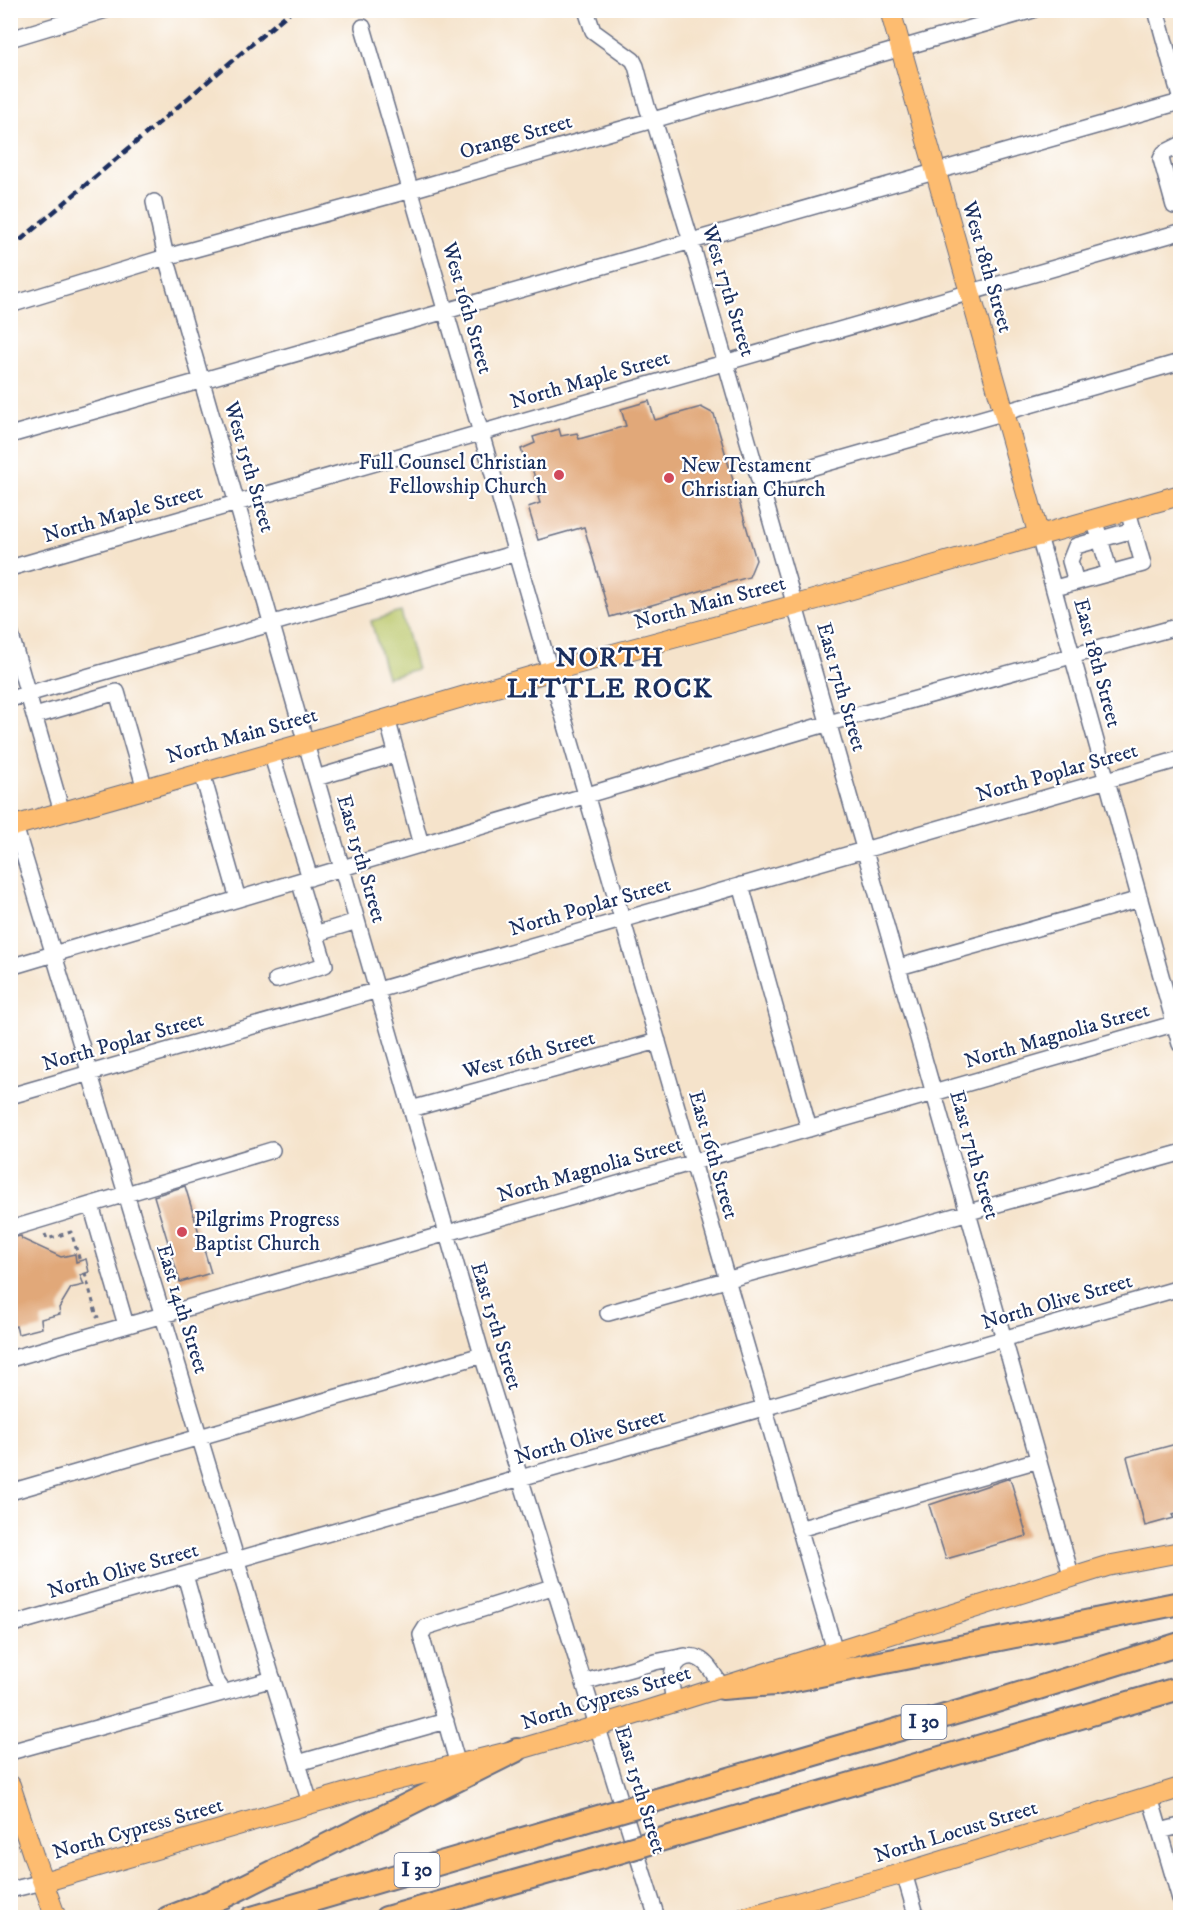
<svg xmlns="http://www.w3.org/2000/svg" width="1191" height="1928" font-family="'IM FELL DW Pica',serif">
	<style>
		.green { fill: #b9c668; stroke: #6a7a63; stroke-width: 1.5 }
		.building { fill: #e1a879 }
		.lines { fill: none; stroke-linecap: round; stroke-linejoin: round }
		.minor-casing { stroke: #676e84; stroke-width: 18 }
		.major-casing { stroke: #676e84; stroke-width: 22 }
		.highway-casing { stroke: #676e84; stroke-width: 26 }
		.path { stroke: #676e84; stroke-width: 3; stroke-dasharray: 4.5 4.5; stroke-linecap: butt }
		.minor { stroke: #fff; stroke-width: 15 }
		.major { stroke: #fdbc70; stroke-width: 20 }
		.highway { stroke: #fdbc70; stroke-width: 22 }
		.rail { stroke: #1b2f5e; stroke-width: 4.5; stroke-dasharray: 9 4.5; stroke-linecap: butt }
		.highway-bridge-casing { stroke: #676e84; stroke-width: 26; stroke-linecap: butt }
		.highway-bridge { stroke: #fdbc70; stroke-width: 22 }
		.poi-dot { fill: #d1495b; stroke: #fff; stroke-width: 2 }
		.labels { text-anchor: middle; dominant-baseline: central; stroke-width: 4.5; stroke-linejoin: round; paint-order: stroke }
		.shield { fill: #fff; stroke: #5f6d8e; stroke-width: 1.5 }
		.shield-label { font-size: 20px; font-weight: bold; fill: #1b2f5e }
		.street-label { font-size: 21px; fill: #1b2f5e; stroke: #fff }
		.poi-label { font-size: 21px; fill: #1b2f5e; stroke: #fff; text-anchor: start }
		.district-label { font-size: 27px; font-weight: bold; letter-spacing: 1.5px; fill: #1b2f5e; stroke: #fff }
	</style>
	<rect width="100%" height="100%" fill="#fff"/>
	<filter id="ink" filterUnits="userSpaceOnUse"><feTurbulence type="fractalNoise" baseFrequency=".0167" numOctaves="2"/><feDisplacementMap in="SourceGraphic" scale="12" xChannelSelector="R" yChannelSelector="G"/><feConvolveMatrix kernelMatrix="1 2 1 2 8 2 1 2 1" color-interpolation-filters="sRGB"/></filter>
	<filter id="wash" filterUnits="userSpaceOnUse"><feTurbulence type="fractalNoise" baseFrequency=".008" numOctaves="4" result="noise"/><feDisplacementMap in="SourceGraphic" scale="24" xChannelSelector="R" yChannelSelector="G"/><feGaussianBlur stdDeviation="1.35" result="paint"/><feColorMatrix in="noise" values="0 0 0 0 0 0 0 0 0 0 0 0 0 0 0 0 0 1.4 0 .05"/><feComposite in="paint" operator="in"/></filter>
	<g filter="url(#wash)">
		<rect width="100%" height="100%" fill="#f5e3cb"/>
		<path class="green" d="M 401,612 L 417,669 L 387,677 L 371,621 Z"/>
		<g id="blocks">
			<path class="building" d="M 649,401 L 655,420 L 701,407 L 714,414 L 756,560 L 749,577 L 610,617 L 584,527 L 538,540 L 528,507 L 540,503 L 538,497 L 540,496 L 531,464 L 526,465 L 521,449 L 535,443 L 533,437 L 559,429 L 561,436 L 577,433 L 579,439 L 626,426 L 621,409 Z
				M 185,1186 L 211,1273 L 180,1282 L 154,1196 Z
				M 21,1236 L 22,1239 L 61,1257 L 75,1254 L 76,1262 L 86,1259 L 89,1272 L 80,1275 L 84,1285 L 71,1288 L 59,1308 L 60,1314 L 41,1319 L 42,1328 L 18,1334 L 16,1326 L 10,1328 L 10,1238 Z
				M 1180,1443 L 1180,1513 L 1172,1515 L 1174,1518 L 1145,1526 L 1127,1457 Z
				M 1010,1478 L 1027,1536 L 946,1559 L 929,1505 Z"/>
		</g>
	</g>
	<g filter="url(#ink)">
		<use href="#blocks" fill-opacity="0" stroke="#676e84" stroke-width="1.5"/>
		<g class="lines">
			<g class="minor-casing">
				<path id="minor" d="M 586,10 L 593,31 L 633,60 L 636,66 L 648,110 L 656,127 L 691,241 L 1072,1578
					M 1156,10 L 1180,97
					M 363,27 L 835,1651
					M 10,39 L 106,10
					M 154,202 L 166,257 L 482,1355 L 657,1918
					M 1174,206 L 1161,159 L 1164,153 L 1180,145
					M 10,305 L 166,257 L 411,190 L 1033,10
					M 10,435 L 1180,102
					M 761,482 L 1180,362
					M 1097,529 L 1110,573
					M 1039,536 L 1180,1044
					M 10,568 L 1180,232
					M 1076,582 L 1070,561 L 1076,546 L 1133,530
					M 1055,588 L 1143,564 L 1128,511
					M 10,632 L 62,812
					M 10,699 L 516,553
					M 35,716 L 117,692 L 145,789
					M 387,718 L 421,845
					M 271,753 L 310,878
					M 202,773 L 238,899
					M 316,778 L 397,754
					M 15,826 L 310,1803
					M 741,885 L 809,1129
					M 315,934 L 357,921
					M 10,967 L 829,723 L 1180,626
					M 899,967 L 1140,899
					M 276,980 L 325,965 L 302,890
					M 10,1096 L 1180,759
					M 411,1109 L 658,1041
					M 91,1205 L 126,1325
					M 10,1229 L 272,1150
					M 608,1313 L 1180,1153
					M 10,1359 L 1180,1022
					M 10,1492 L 482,1355
					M 799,1529 L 1038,1460
					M 185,1575 L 214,1678 L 224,1692
					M 10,1625 L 1180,1288
					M 584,1682 L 655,1662 L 685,1656
					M 674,1703 C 673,1694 670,1685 672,1675 C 676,1656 693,1651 706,1664 C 713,1671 717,1680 722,1688
					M 10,1752 L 273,1679
					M 298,1763 L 446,1721
					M 458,1765 L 421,1635 L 426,1627 L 555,1586
					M 1150,1797 L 1180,1899
					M 1160,1831 L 1180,1826
					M 904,1873 L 917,1918
					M 10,1890 L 43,1882"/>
			</g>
			<g class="major-casing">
				<path id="major" d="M 890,10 L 1039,536
					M 10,827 L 306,743 L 550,671 L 796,605 L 1180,495
					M 10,1785 L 34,1858 L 56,1918
					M 43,1882 L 360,1789 L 517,1750 L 598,1726 L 1107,1566 L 1180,1552
					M 744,1918 L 904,1873 L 1180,1788"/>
			</g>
			<g class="highway-casing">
				<path id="highway" d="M 722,1688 L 775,1684 L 1180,1603
					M 667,1797 L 993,1702 L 1180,1644
					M 680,1834 L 1180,1688
					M 168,1918 L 225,1896 L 517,1750
					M 252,1918 L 581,1822
					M 386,1918 L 592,1860"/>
			</g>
			<path class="path" d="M 45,1234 L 47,1239 L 71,1232 L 80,1261
				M 85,1273 L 97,1317 L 99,1316"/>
			<use href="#minor" class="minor"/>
			<use href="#major" class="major"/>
			<use href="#highway" class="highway"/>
			<path class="rail" d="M 10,249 L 292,10"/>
			<g class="highway-bridge-casing">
				<path id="highway-bridge" d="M 581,1822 L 667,1797
					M 592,1860 L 680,1834"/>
			</g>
			<use href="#highway-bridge" class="highway-bridge"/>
		</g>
	</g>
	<g class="poi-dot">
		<circle cx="559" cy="475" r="6"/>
		<circle cx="669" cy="478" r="6"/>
		<circle cx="182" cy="1232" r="6"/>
	</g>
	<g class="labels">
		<g class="shield">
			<rect x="901.5" y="1705" width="45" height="34" rx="4.5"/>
			<rect x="394.5" y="1853" width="45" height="34" rx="4.5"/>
		</g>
		<g class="shield-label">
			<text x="924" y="1722">I 30</text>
			<text x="417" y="1870">I 30</text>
		</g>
		<g class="street-label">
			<text transform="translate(516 137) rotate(-16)">Orange Street</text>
			<text transform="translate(987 267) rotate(74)">West 18th Street</text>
			<text transform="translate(728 291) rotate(73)">West 17th Street</text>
			<text transform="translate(467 308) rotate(74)">West 16th Street</text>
			<text transform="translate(590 380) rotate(-16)">North Maple Street</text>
			<text transform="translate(249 467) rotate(74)">West 15th Street</text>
			<text transform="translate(123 514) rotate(-16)">North Maple Street</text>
			<text transform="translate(710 603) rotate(-15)">North Main Street</text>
			<text transform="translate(1097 663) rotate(75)">East 18th Street</text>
			<text transform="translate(841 687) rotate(74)">East 17th Street</text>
			<text transform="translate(242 736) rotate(-16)">North Main Street</text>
			<text transform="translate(1057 773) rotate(-16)">North Poplar Street</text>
			<text transform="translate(361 859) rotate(74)">East 15th Street</text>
			<text transform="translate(590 907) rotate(-16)">North Poplar Street</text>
			<text transform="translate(1057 1036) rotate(-16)">North Magnolia Street</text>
			<text transform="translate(123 1042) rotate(-16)">North Poplar Street</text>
			<text transform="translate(529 1055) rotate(-15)">West 16th Street</text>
			<text transform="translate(713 1155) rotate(74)">East 16th Street</text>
			<text transform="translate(974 1155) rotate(74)">East 17th Street</text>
			<text transform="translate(590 1170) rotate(-16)">North Magnolia Street</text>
			<text transform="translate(1057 1302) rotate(-16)">North Olive Street</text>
			<text transform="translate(182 1309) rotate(73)">East 14th Street</text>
			<text transform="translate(496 1326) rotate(73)">East 15th Street</text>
			<text transform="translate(590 1437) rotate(-16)">North Olive Street</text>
			<text transform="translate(123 1571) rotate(-16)">North Olive Street</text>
			<text transform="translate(606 1698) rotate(-17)">North Cypress Street</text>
			<text transform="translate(640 1790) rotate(73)">East 15th Street</text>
			<text transform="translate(138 1829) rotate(-16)">North Cypress Street</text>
			<text transform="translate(956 1832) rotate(-17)">North Locust Street</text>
		</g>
		<g class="poi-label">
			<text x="547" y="463" text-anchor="end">Full Counsel Christian<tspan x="547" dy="24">Fellowship Church</tspan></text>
			<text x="681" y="466">New Testament<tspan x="681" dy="24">Christian Church</tspan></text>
			<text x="194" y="1220">Pilgrims Progress<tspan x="194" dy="24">Baptist Church</tspan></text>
		</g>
		<g class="district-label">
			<text x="610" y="658">NORTH<tspan x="610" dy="31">LITTLE ROCK</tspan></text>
		</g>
	</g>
	<rect width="1191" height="1928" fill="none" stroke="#fff" stroke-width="36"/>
</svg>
